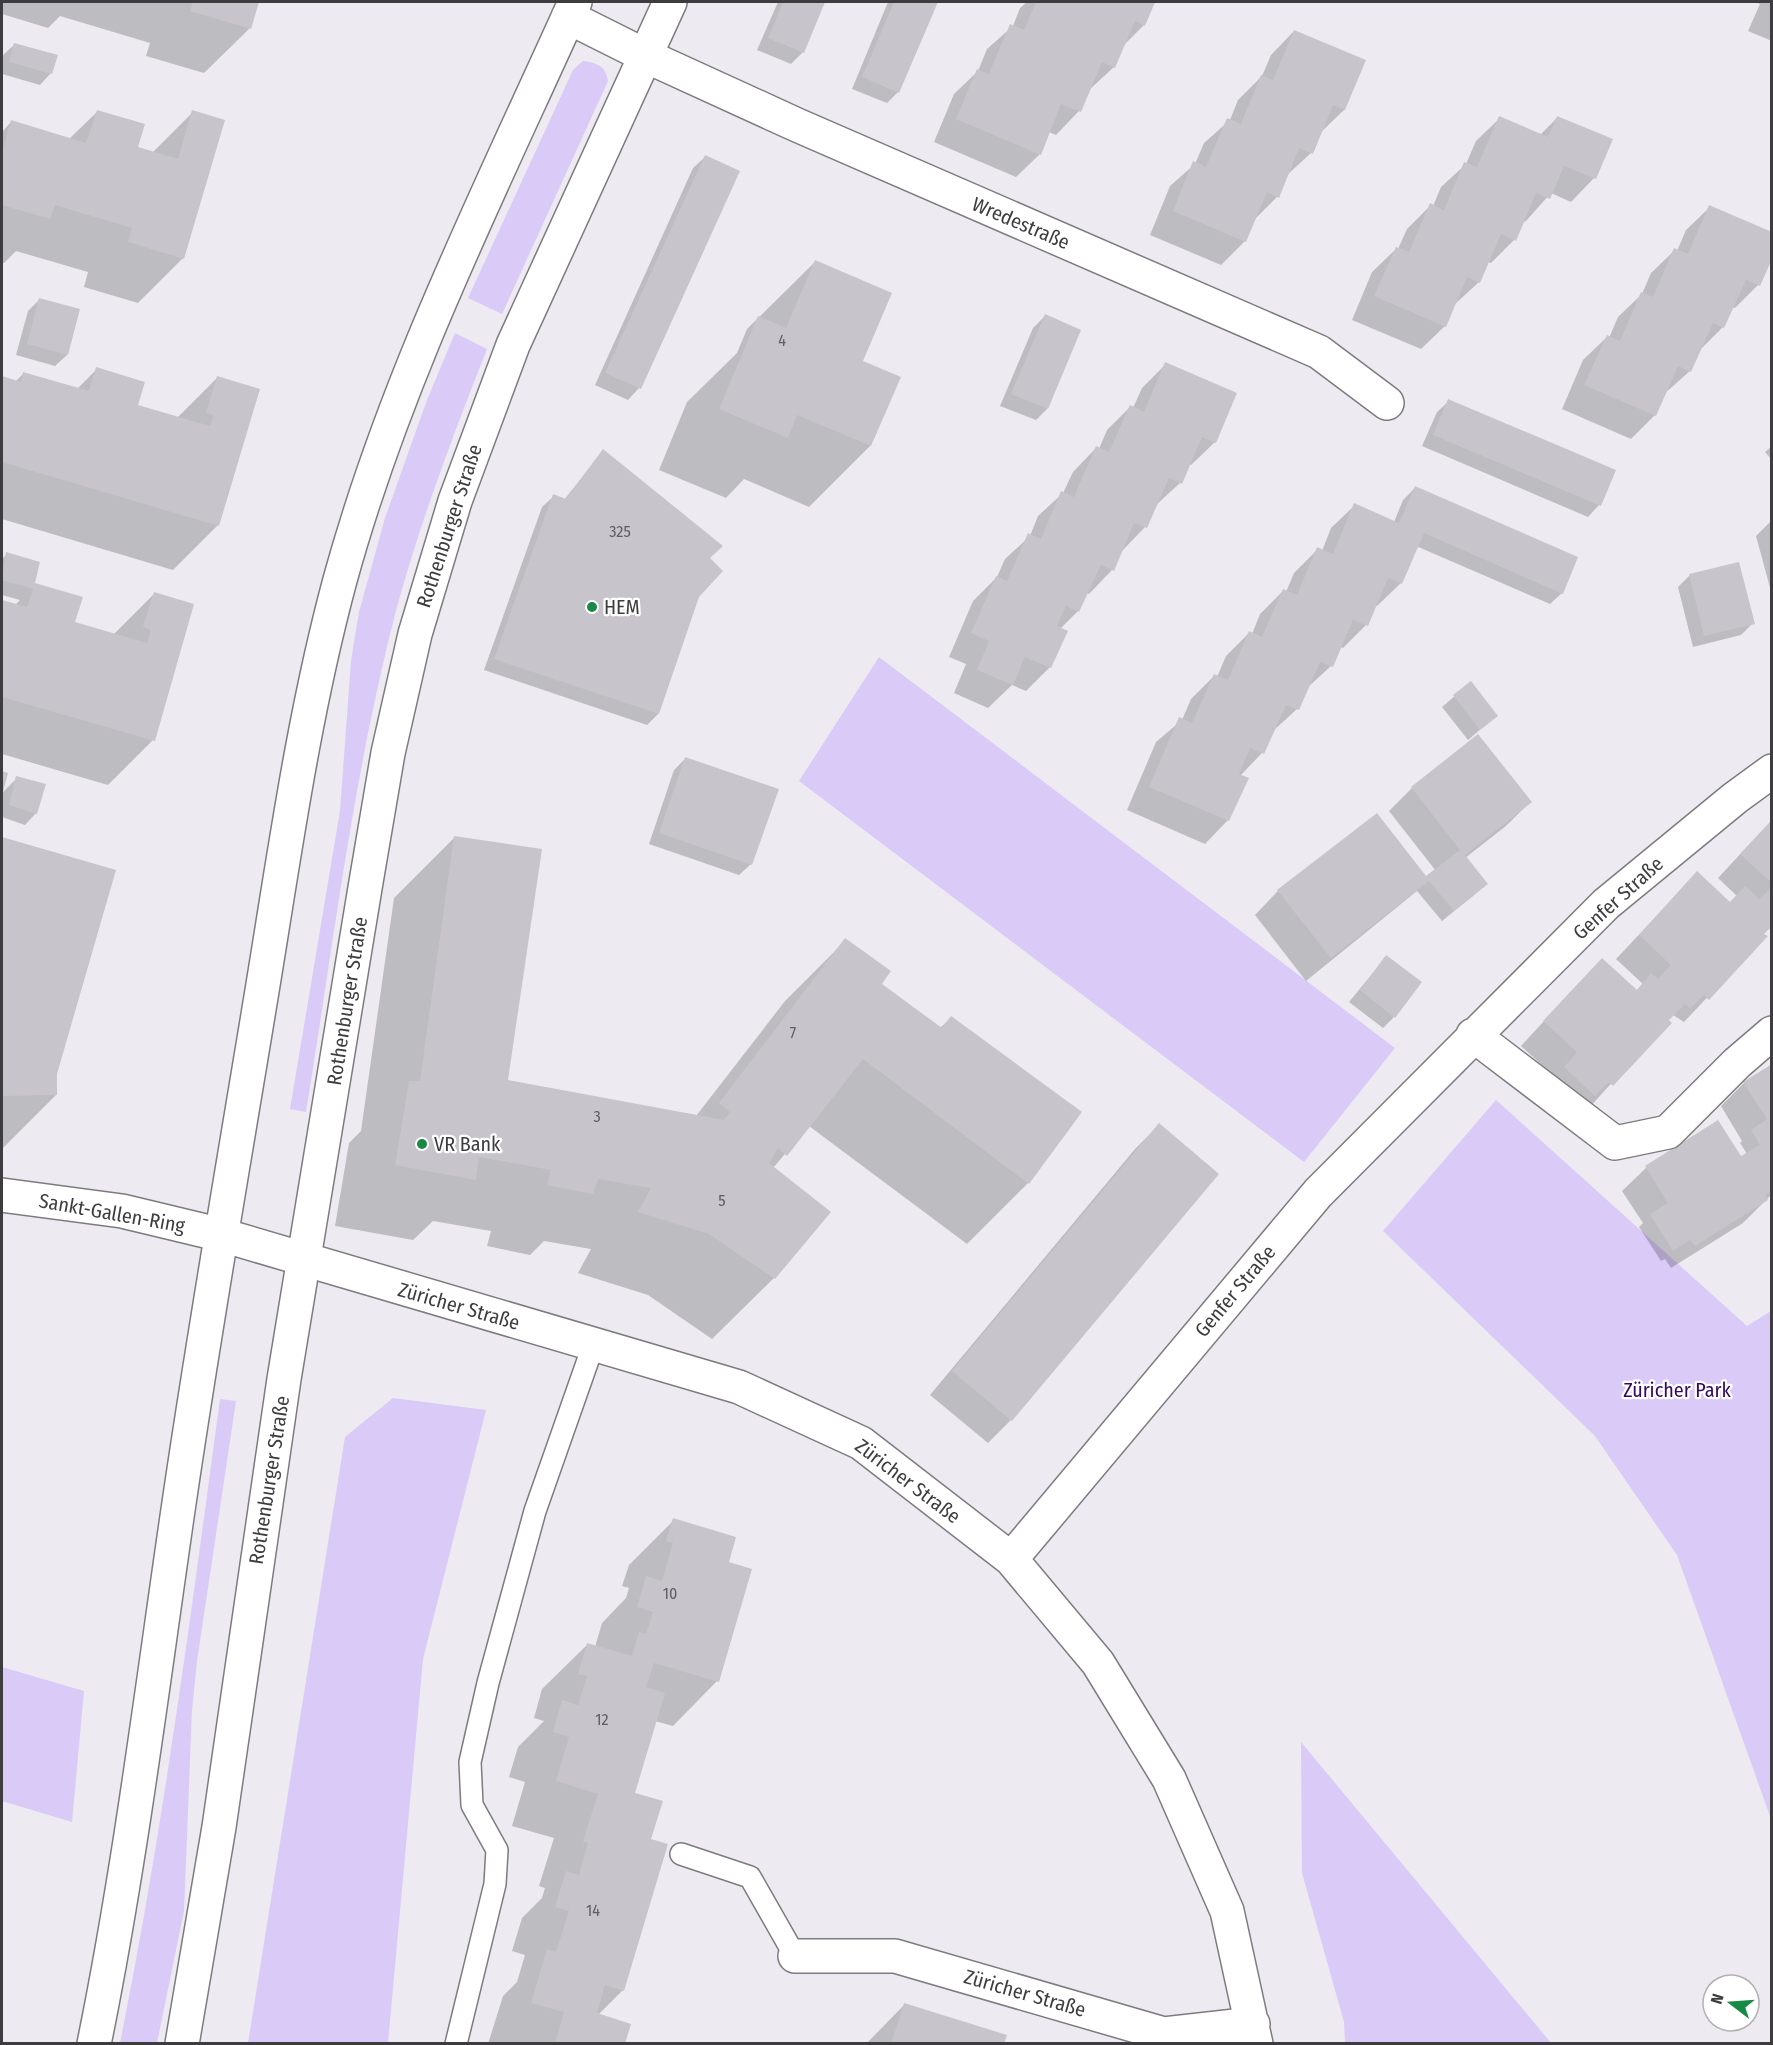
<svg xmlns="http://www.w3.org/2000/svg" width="1773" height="2045" font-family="'Fira Sans Condensed',sans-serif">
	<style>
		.green { fill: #d9caf7 }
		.shadow { fill: #0003 }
		.building { fill: #c7c5cb }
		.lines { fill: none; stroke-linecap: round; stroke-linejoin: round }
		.service-casing { stroke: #7d7b80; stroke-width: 24 }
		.minor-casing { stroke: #7d7b80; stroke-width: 36 }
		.secondary-casing { stroke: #7d7b80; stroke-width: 36 }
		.service { stroke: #fff; stroke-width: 21 }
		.minor { stroke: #fff; stroke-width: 33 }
		.secondary { stroke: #fff; stroke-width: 33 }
		.poi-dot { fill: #188a43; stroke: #fff; stroke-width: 2 }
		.labels { text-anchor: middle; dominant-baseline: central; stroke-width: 4.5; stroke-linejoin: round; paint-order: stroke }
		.number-label { font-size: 16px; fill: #605e61 }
		.street-label { font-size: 20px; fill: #3d3c3e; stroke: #fff }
		.poi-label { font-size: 20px; fill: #3d3c3e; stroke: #fff; text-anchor: start }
		.park-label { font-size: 20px; fill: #360762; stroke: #fff }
	</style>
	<rect width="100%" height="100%" fill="#edebf1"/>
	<path class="green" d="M 583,61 C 597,63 606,66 608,81 L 502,314 L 468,298 L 573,70 Z
		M 455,333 L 487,349 C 448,448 410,548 386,651 C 350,802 331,959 306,1112 L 290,1109 L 340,811 L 351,661 L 359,612 L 385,518 L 427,400 Z
		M 879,657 L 1395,1048 L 1304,1162 L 799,781 Z
		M 1496,1100 L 1747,1326 L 1771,1311 L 1771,1819 L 1677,1555 L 1595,1436 L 1383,1231 Z
		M 393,1398 L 486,1410 L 423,1659 L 388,2043 L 248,2043 L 345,1437 Z
		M 220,1399 L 236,1401 L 197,1661 L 192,1710 L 184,1911 L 157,2043 L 120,2043 C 163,1830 191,1614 220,1399 Z
		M 2,1667 L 84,1691 L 72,1822 L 2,1801 Z
		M 1301,1742 L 1551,2043 L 1345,2043 L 1344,2022 L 1302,1873 Z"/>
	<path class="shadow" d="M 2,2 L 257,2 L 249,29 L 204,73 L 146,56 L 150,43 L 60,16 L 48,28 L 2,14 Z
		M 778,2 L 824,2 L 802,53 L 791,64 L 757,50 Z
		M 888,2 L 936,2 L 898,92 L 887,103 L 852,89 Z
		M 1027,2 L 1154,2 L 1144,25 L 1123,46 L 1114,67 L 1089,90 L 1079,111 L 1056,135 L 1049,132 L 1040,154 L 1016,177 L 934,142 L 954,94 L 978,71 L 987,49 L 1013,26 L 1020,8 Z
		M 1754,2 L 1772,2 L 1772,41 L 1748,31 L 1760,4 Z
		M 1294,31 L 1364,61 L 1344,110 L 1320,133 L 1311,153 L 1286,176 L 1277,197 L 1253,221 L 1245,241 L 1221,265 L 1150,235 L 1170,186 L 1195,164 L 1204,143 L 1230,120 L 1238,100 L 1262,76 L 1271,55 Z
		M 14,45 L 51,73 L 40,85 L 2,74 L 2,56 Z
		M 97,112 L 136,148 L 152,153 L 193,112 L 183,258 L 138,303 L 84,287 L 88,272 L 16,251 L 4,263 L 2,263 L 2,132 L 11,122 L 69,139 Z
		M 1558,117 L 1594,178 L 1571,202 L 1551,193 L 1525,222 L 1523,220 L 1514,240 L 1491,263 L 1488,262 L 1479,282 L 1454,305 L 1445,326 L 1421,349 L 1352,320 L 1372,272 L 1396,249 L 1398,249 L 1407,229 L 1431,205 L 1433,206 L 1441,187 L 1466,164 L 1476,141 L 1500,118 L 1540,135 Z
		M 705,157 L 738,172 L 639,388 L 628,400 L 595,385 L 693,168 Z
		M 1710,207 L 1758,285 L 1735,308 L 1732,307 L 1723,327 L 1699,351 L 1690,371 L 1664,394 L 1655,415 L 1631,439 L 1562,409 L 1583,360 L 1607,337 L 1609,338 L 1618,317 L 1642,294 L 1651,273 L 1675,250 L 1677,251 L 1686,230 Z
		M 815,262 L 861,361 L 870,446 L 809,507 L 744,479 L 726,498 L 659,470 L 687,402 L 737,353 L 747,329 Z
		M 40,299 L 67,355 L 55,366 L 16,355 L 28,311 Z
		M 1045,316 L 1047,409 L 1036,420 L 1000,406 L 1033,328 Z
		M 1166,364 L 1215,442 L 1191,465 L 1189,464 L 1180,483 L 1155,506 L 1145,527 L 1122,551 L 1112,570 L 1089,594 L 1087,593 L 1078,611 L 1060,629 L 1050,667 L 1026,691 L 1012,685 L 988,708 L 954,693 L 966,664 L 949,657 L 973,601 L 997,577 L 1005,559 L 1030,536 L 1038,516 L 1063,493 L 1073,472 L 1096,448 L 1099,449 L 1107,430 L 1130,407 L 1133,408 L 1142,388 Z
		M 97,369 L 136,406 L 177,418 L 217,378 L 218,525 L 173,570 L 2,519 L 2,378 L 15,382 L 24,373 L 77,389 Z
		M 1449,401 L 1614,471 L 1599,505 L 1588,517 L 1422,446 L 1437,412 Z
		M 1772,446 L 1772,460 L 1765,452 Z
		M 603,451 L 708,559 L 698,597 L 658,714 L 647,725 L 484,670 L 542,507 L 554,496 L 564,500 Z
		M 1415,488 L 1562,593 L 1550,604 L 1416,546 L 1401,583 L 1377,606 L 1375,605 L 1366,625 L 1343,648 L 1340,647 L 1331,666 L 1306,689 L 1297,709 L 1272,732 L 1262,753 L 1240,776 L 1228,820 L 1205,844 L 1127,810 L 1156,742 L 1182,720 L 1191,699 L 1214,676 L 1217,677 L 1226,656 L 1249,633 L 1252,634 L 1260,614 L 1283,591 L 1286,592 L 1294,573 L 1318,549 L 1322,551 L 1331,528 L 1355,505 L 1394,522 L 1403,500 Z
		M 1772,520 L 1772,595 L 1756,536 Z
		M 7,554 L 31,588 L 35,585 L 73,623 L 113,635 L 154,594 L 153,740 L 108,785 L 2,754 L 2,601 L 15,605 L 20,600 L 2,595 L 2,559 Z
		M 1738,563 L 1753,623 L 1741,635 L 1693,647 L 1678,587 L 1689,576 Z
		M 1470,683 L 1496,716 L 1468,740 L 1442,707 Z
		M 685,759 L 751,864 L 739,875 L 649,844 L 674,770 Z
		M 17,778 L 36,813 L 25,825 L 2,817 L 2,793 Z
		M 1412,788 L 1530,802 L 1506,826 L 1465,858 L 1486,884 L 1474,895 L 1442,921 L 1417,891 L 1306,981 L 1255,915 L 1278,891 L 1426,879 L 1436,871 L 1389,811 Z
		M 1772,820 L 1772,931 L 1768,928 L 1762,933 L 1765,936 L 1684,1022 L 1673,1015 L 1589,1108 L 1521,1046 L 1579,983 L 1636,991 L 1643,984 L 1616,959 L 1697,873 L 1730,903 L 1737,896 L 1718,878 Z
		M 455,837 L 506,1081 L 696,1116 L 785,1001 L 846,940 L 880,985 L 940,1028 L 951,1018 L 1028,1183 L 967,1244 L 809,1126 L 773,1168 L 829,1212 L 774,1278 L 712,1339 L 648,1295 L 578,1273 L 591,1249 L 544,1241 L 530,1255 L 487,1246 L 491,1231 L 433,1221 L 413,1240 L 335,1226 L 349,1143 L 361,1131 L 394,898 Z
		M 2,838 L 114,871 L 56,1074 L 56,1095 L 2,1149 Z
		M 1386,957 L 1394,1017 L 1383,1028 L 1349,1002 Z
		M 1772,1066 L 1772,1194 L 1743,1223 L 1671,1268 L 1665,1259 L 1661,1261 L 1639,1227 L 1643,1223 L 1622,1191 L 1646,1168 L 1718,1122 L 1740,1158 L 1747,1154 L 1740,1143 L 1742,1141 L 1721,1106 L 1744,1083 Z
		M 1159,1125 L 1011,1420 L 988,1443 L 930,1395 L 1135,1149 Z
		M 674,1520 L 727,1563 L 717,1681 L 673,1726 L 655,1721 L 633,1794 L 649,1840 L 623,1990 L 598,2015 L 623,2044 L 488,2044 L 503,1996 L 517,1982 L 525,1955 L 512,1951 L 522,1918 L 542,1898 L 545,1888 L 539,1886 L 554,1838 L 512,1826 L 525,1782 L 509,1777 L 518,1747 L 544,1721 L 534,1718 L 542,1689 L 587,1645 L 595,1647 L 602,1623 L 626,1598 L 629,1588 L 622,1586 L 629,1565 Z
		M 905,2004 L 1002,2044 L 866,2044 Z"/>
	<path class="building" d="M 193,2 L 259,2 L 251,29 L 190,11 Z
		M 783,2 L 825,2 L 804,53 L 768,38 Z
		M 894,2 L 938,2 L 899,93 L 862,77 Z
		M 1036,2 L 1155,2 L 1145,26 L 1135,21 L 1115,68 L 1102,62 L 1081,112 L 1061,104 L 1041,155 L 956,119 L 977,69 L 989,74 L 1010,24 L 1024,30 Z
		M 1294,30 L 1366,60 L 1345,110 L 1333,105 L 1313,154 L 1299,148 L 1279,198 L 1267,192 L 1246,242 L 1173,211 L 1193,161 L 1206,167 L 1227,118 L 1241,124 L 1261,75 L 1273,80 Z
		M 14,43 L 58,55 L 52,74 L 9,62 Z
		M 97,110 L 145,124 L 138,147 L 178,159 L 192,110 L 225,120 L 184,259 L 128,242 L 132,228 L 55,205 L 50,219 L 2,205 L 2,151 L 11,120 L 86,143 Z
		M 1499,116 L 1548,137 L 1557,116 L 1613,139 L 1596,179 L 1564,166 L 1550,199 L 1536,193 L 1516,241 L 1501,234 L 1480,283 L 1467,277 L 1446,327 L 1374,296 L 1396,247 L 1409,252 L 1430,203 L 1444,210 L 1464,162 L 1477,167 Z
		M 705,155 L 740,171 L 641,389 L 605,373 Z
		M 1709,205 L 1772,232 L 1772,259 L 1760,286 L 1746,280 L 1724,328 L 1713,323 L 1691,372 L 1678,366 L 1656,416 L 1584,385 L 1607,335 L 1620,341 L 1641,292 L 1653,297 L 1674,248 L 1688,254 Z
		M 815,260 L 892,293 L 863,361 L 901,377 L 871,446 L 797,415 L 788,438 L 719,409 L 758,316 L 786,328 Z
		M 39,298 L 80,309 L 68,355 L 27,344 Z
		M 1045,314 L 1081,330 L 1048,409 L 1011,394 Z
		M 1165,362 L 1237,393 L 1216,443 L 1202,437 L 1182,484 L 1169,478 L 1147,528 L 1134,523 L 1114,571 L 1101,565 L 1079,612 L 1066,606 L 1057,626 L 1068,631 L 1051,668 L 1025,657 L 1013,685 L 977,670 L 989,641 L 971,633 L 996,576 L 1007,581 L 1028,533 L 1041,539 L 1061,491 L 1074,497 L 1096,446 L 1109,452 L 1130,405 L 1144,412 Z
		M 96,367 L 145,382 L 138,405 L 210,426 L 214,415 L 206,413 L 217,376 L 260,389 L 219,526 L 2,462 L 2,376 L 21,382 L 23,372 L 89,391 Z
		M 1448,399 L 1616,470 L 1601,506 L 1433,435 Z
		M 603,449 L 723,546 L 710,558 L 723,571 L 699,597 L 659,714 L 494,659 L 553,494 L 566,499 Z
		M 1415,486 L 1578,557 L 1563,594 L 1424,533 L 1402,584 L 1388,578 L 1368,626 L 1353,620 L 1333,667 L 1320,662 L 1299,710 L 1286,705 L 1264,754 L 1250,748 L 1239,774 L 1249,778 L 1229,821 L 1149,787 L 1179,717 L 1192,723 L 1214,674 L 1228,680 L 1249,631 L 1262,637 L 1283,589 L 1297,595 L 1317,547 L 1333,554 L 1354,503 L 1399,523 Z
		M 6,552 L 40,562 L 35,583 L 83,597 L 75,622 L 147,643 L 151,630 L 143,627 L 154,592 L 194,604 L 155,741 L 2,697 L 2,600 L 27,607 L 33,589 L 2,580 Z
		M 1739,562 L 1755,624 L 1704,636 L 1689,574 Z
		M 1471,681 L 1498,716 L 1480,730 L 1453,695 Z
		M 1478,734 L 1532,802 L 1465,855 L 1488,884 L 1454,911 L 1429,881 L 1331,958 L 1277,890 L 1377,813 L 1426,876 L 1460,850 L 1411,787 Z
		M 685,757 L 779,789 L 752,865 L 659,833 Z
		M 2,771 L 8,773 L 2,796 Z
		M 16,776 L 46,784 L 37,814 L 9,805 Z
		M 1772,820 L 1772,883 L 1740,854 Z
		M 454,836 L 542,849 L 508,1080 L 724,1120 L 730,1112 L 719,1103 L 845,938 L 891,971 L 882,984 L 942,1028 L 951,1016 L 1082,1112 L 1029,1184 L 863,1059 L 787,1156 L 778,1148 L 769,1163 L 831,1212 L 775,1279 L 709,1234 L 638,1212 L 651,1188 L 598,1179 L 593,1194 L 547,1185 L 551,1170 L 479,1157 L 476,1180 L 395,1165 L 409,1081 L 420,1081 Z
		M 2,837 L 116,870 L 57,1074 L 57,1095 L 2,1096 Z
		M 1697,871 L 1730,902 L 1745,886 L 1760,899 L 1772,886 L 1772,926 L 1764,934 L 1768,936 L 1709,1000 L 1704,995 L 1690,1009 L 1685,1004 L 1669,1020 L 1672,1023 L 1613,1086 L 1609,1082 L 1595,1096 L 1564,1067 L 1577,1052 L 1543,1021 L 1602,958 L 1637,990 L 1651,973 L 1658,979 L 1671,965 L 1639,935 Z
		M 1386,955 L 1422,982 L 1395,1018 L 1360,990 Z
		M 1772,1064 L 1772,1191 L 1765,1195 L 1768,1200 L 1695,1246 L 1690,1240 L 1673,1251 L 1650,1214 L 1668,1203 L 1645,1166 L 1718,1120 L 1741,1156 L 1760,1145 L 1751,1130 L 1767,1119 L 1743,1082 Z
		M 1159,1123 L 1219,1174 L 1012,1421 L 952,1371 Z
		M 673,1518 L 736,1537 L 729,1562 L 752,1569 L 719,1682 L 654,1663 L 646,1687 L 665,1693 L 635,1793 L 663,1801 L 651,1839 L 668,1844 L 624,1991 L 605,1985 L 597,2013 L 631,2024 L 625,2044 L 555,2044 L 564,2012 L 531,2003 L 547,1949 L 556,1952 L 569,1911 L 555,1907 L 566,1871 L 579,1875 L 588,1843 L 583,1841 L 598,1794 L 556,1781 L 569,1737 L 553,1732 L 562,1700 L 578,1705 L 587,1676 L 578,1674 L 587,1643 L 632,1656 L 639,1632 L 646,1634 L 653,1612 L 637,1607 L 646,1576 L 662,1581 L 673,1543 L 666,1541 Z
		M 904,2003 L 1007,2035 L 1004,2044 L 891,2044 Z"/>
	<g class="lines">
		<g class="service-casing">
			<path id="service" d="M 681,1854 L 750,1877 L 795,1956
				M 456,2044 L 495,1884 L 497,1850 L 472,1805 L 470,1762 L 488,1683 L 535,1511 L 593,1346"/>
		</g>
		<g class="minor-casing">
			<path id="minor" d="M 646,56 L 797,125 L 1319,352 L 1387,403
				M 1473,1035 L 1615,1143 L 1668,1132 L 1737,1063 L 1772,1033
				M 2,1195 L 122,1211 L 222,1235 L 739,1387 L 861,1443 L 1011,1559 L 1098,1663 L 1169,1779 L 1227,1911 L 1256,2044
				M 1011,1559 L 1318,1193 L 1606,904 L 1735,798 L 1772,771
				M 795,1956 L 895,1956 L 1164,2034 L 1253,2024"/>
		</g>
		<g class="secondary-casing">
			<path id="secondary" d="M 568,17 L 646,56
				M 94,2044 C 130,1867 152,1688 178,1510 C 203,1338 233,1167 261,997 C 284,858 303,717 340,580 C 395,379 490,191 575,2
				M 182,2044 L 219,1827 L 284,1379 L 365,888 L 388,753 L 415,634 L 455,501 L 513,345 L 670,2"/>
		</g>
		<use href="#service" class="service"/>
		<use href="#minor" class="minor"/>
		<use href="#secondary" class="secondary"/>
	</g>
	<g class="poi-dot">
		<circle cx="592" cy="607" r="6"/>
		<circle cx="422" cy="1144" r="6"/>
	</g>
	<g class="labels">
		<g class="number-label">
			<text x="782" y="340">4</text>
			<text x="620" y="531">325</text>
			<text x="793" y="1032">7</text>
			<text x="597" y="1116">3</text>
			<text x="722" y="1200">5</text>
			<text x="670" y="1593">10</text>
			<text x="602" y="1719">12</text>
			<text x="593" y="1910">14</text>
		</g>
		<g class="street-label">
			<text transform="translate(1021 223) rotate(23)">Wredestraße</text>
			<text transform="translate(449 526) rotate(-72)">Rothenburger Straße</text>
			<text transform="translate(1618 898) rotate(-42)">Genfer Straße</text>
			<text transform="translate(347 1001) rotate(-81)">Rothenburger Straße</text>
			<text transform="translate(112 1213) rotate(10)">Sankt-Gallen-Ring</text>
			<text transform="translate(1235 1291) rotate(-50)">Genfer Straße</text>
			<text transform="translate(459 1306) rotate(16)">Züricher Straße</text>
			<text transform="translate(269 1480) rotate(-81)">Rothenburger Straße</text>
			<text transform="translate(908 1481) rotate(37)">Züricher Straße</text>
			<text transform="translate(1025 1993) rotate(16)">Züricher Straße</text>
		</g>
		<g class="poi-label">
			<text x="604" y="607">HEM</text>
			<text x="434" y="1144">VR Bank</text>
		</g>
		<g class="park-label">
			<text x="1677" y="1390">Züricher Park</text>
		</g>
	</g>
	<rect width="1773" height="2045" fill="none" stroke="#3d3c3e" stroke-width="6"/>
	<g transform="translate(1731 2003) rotate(287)"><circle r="28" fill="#ffffff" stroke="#b1b1b2" stroke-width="1.5"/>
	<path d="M0-4.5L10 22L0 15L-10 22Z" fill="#188a43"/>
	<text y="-9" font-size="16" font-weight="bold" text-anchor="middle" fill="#3d3c3e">N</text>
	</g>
</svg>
